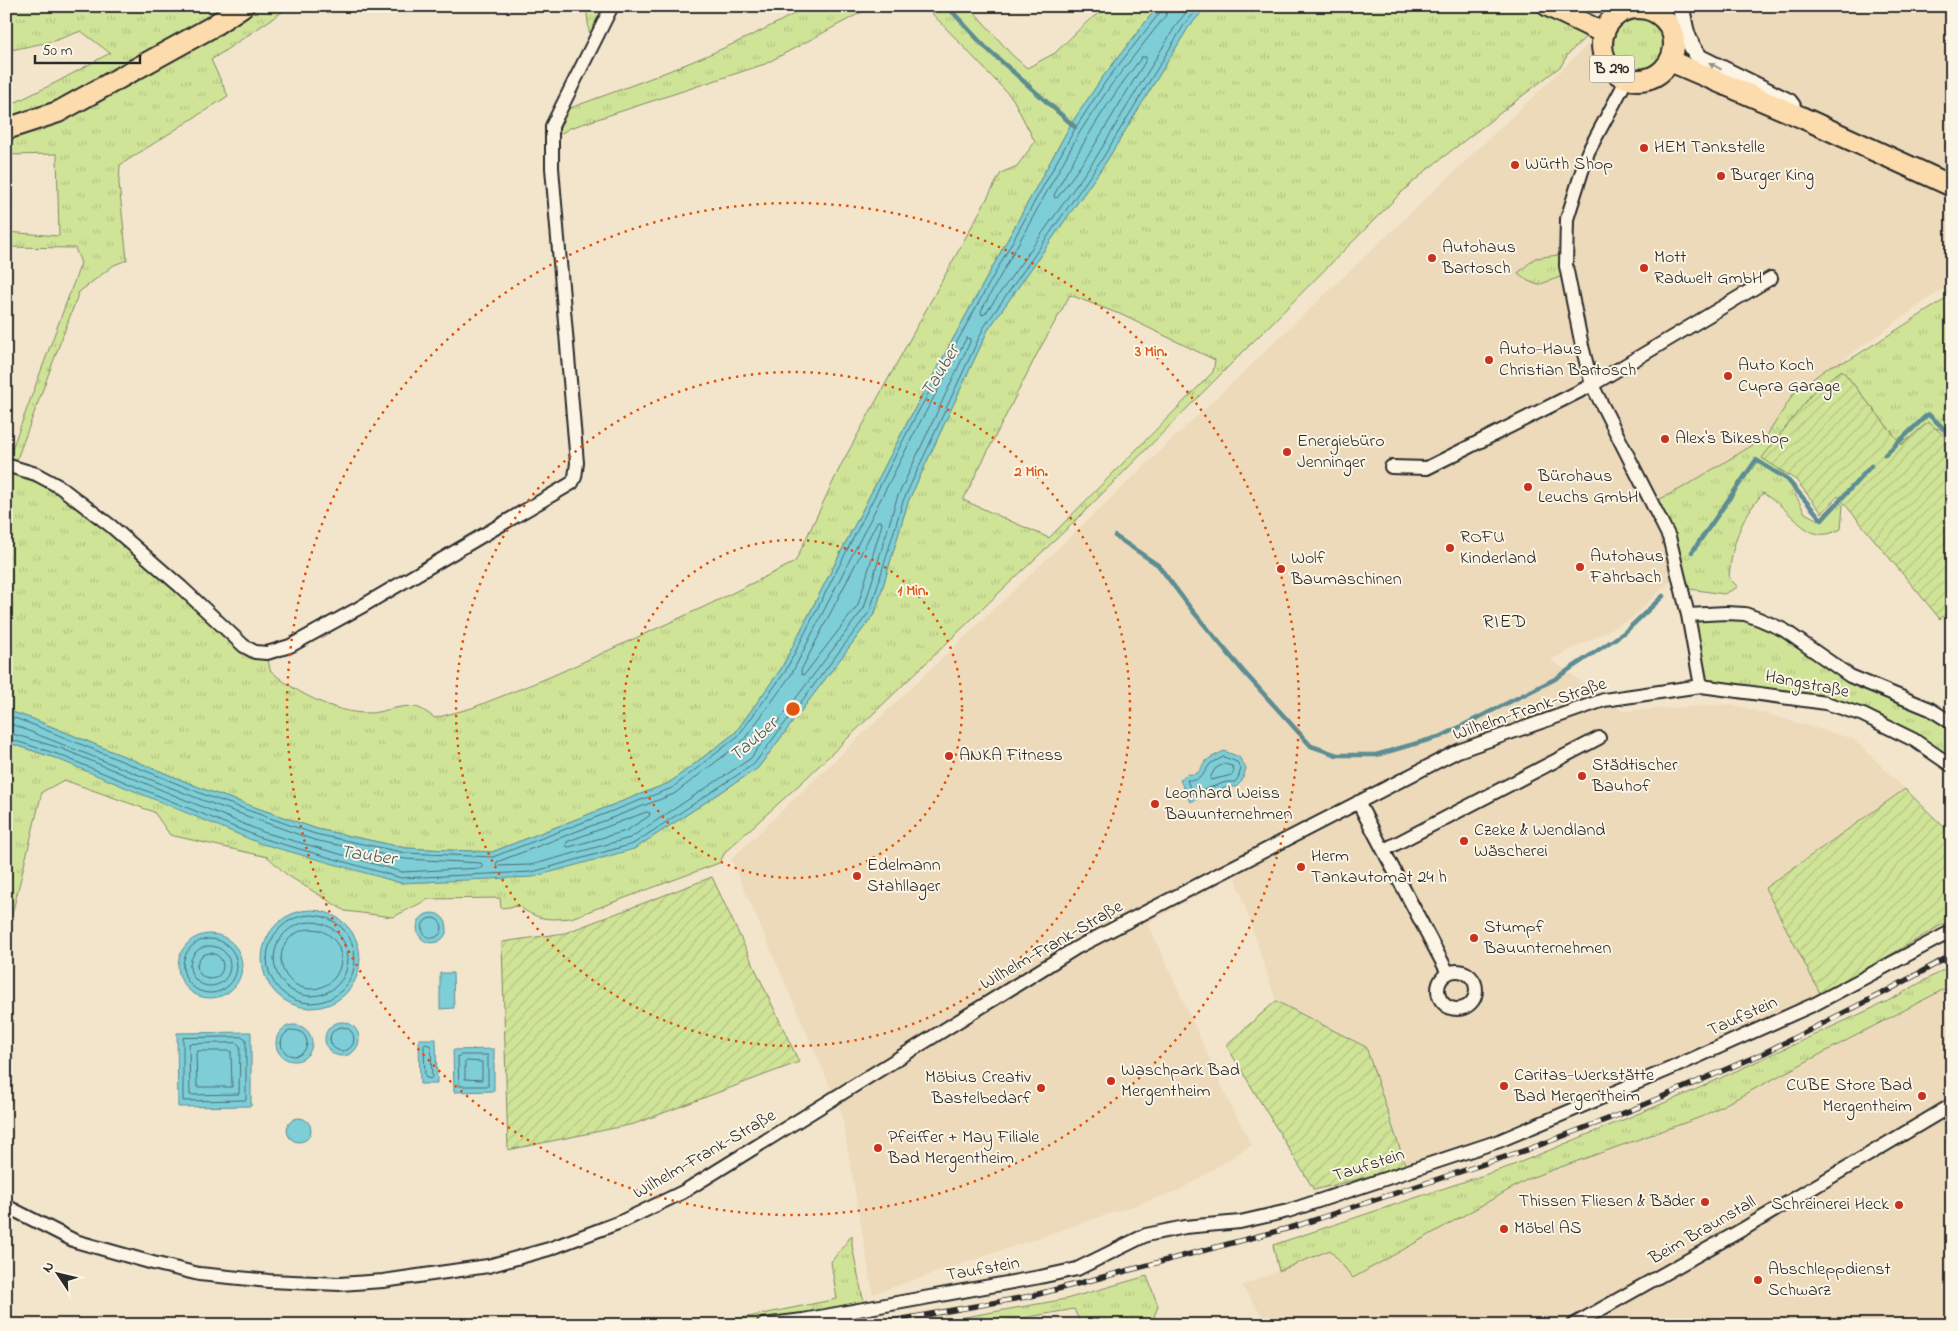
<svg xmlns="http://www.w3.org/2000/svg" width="1958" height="1331" font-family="'Indie Flower',sans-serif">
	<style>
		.built { fill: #eddabb }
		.grass { fill: url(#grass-tufts); stroke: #7e8862; fill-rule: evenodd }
		.garden { fill: url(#garden-furrows); stroke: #7e8862 }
		.water { fill: #7eced8; stroke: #5d8d93 }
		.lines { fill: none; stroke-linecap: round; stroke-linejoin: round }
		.shore { stroke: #4c6c70; stroke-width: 1 }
		.stream { stroke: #5d8d93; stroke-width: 4.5 }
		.minor-casing { stroke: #2b2b2b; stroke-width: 16 }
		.tertiary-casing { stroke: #2b2b2b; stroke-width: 20 }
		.primary-casing { stroke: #2b2b2b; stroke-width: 24 }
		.minor { stroke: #fcf5e5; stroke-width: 12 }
		.tertiary { stroke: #fcf5e5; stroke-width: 16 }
		.primary { stroke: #fcdcac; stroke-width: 20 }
		.rail-casing { stroke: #2b2b2b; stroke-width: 5.5 }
		.rail { stroke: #fcf5e5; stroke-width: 4; stroke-dasharray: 11; stroke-linecap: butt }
		.oneway { fill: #949088 }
		.ring { fill: none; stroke: #df570e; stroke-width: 2.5; stroke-dasharray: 2.5 5 }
		.poi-dot { fill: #c8321e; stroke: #fcf5e5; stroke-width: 2 }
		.labels { text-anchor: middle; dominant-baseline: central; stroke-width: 4; stroke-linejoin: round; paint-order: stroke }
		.shield { fill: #fcf5e5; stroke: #6a6863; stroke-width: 1 }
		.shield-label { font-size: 16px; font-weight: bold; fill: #2b2b2b }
		.poi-label { font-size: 18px; fill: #2b2b2b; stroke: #fcf5e5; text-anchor: start }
		.street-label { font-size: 18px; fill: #2b2b2b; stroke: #fcf5e5 }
		.water-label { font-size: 19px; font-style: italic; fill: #445c5f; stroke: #fcf5e5 }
		.neighbourhood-label { font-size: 19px; letter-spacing: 1px; fill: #2b2b2b; stroke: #fcf5e5 }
		.centre { fill: #df570e; stroke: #fcf5e5; stroke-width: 2.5 }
		.ring-label { font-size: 15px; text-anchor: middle; font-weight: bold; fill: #df570e; stroke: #fcf5e5; stroke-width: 4; stroke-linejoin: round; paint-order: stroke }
	</style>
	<defs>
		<pattern id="grass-tufts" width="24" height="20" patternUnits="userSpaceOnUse" patternTransform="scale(1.25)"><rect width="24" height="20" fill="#d0e498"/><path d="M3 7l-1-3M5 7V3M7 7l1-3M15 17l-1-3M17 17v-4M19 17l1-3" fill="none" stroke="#b3c483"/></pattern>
		<pattern id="garden-furrows" width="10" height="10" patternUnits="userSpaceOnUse" patternTransform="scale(1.25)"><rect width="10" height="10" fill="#d0e498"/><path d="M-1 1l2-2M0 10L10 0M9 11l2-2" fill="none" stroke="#b3c483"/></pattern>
	</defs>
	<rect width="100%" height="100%" fill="#f3e5cc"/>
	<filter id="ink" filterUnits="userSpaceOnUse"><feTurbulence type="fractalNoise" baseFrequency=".02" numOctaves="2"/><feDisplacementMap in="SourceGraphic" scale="10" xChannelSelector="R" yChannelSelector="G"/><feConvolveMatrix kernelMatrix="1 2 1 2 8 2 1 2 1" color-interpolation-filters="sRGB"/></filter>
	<g filter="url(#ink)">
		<path class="built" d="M 1661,6 L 1952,6 L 1952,282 L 1832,368 L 1685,567 L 1631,619 L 1551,660 L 1623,711 L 1732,704 L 1854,739 L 1905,789 L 1765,888 L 1821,995 L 1699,1053 L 1406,1167 L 1366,1047 L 1276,1001 L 1235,876 L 1148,923 L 1229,1102 L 1252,1145 L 1180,1190 L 873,1294 L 841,1112 L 731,859 L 1581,51 L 1599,34 L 1609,18 L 1626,8 L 1640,8 L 1656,13 Z
			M 1952,985 L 1952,1325 L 1269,1325 L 1241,1286 L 1330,1250 L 1353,1278 L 1530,1178 L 1701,1117 Z
			M 1059,1318 L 1064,1325 L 1023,1325 Z"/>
		<path class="grass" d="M 6,6 L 291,6 L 211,60 L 228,96 L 120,165 L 119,184 L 127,260 L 114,265 L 79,292 L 14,467 L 60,487 L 224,628 L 267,653 L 270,670 C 292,691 335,713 366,713 C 383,714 402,702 419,708 C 424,710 430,715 435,718 L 472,708 L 550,677 L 706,606 L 795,562 L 841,465 L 1001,173 L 1017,166 L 1035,142 L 1013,99 L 925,6 L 969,6 L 1011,54 L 1027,68 L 1055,53 L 1088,21 L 1108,6 L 1158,6 L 1102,78 L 1071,124 L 908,421 L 781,669 L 735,733 L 669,783 L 492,852 L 406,848 L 317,829 L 206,790 L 33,719 L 6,710 L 6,465 L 81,263 L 75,248 L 6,247 L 6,232 L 59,236 L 57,154 L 6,155 L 6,107 L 57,82 L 110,53 L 81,31 L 54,41 L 6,51 Z
			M 586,6 L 612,6 L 591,47 Z
			M 808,6 L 873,6 L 765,64 L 570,128 L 552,139 L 559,112 C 642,82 731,50 808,6 Z
			M 1207,6 L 1548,6 L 1595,28 L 1568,54 L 1561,66 L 1429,168 L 1402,192 L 1072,524 L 1002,590 L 801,783 L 726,851 L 719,863 L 571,918 C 546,920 539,920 518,906 L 501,908 L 500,898 L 429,899 L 393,917 L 345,911 L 287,875 L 268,857 L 170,835 L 154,812 L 64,780 L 42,792 L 6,939 L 6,742 L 55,758 L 401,883 L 634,849 L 758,768 L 875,613 L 908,502 L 988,330 L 1106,162 L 1188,28 ZM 1070,295 L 1122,315 L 1215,360 L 1213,372 L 1049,538 L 963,500 L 1037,354 Z
			M1602 44a36 36 0 1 1 72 0a36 36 0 1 1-72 0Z
			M 1566,254 L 1568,274 L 1538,285 L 1528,281 L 1518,273 L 1535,258 Z
			M 1952,295 L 1952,440 L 1940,429 L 1926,427 L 1901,444 L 1842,370 L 1779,469 L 1785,475 L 1805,513 L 1818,520 L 1837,501 L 1843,505 L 1841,529 C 1813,544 1801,524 1782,507 C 1776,501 1769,498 1763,493 C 1740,520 1732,543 1729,578 L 1738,587 L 1724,594 L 1690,589 L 1681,586 L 1647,494 L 1660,499 L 1682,488 L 1766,437 L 1794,393 L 1830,366 L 1849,360 Z
			M 1745,614 L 1952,723 L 1952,766 L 1863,715 L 1701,686 L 1688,615 Z
			M 1952,965 L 1952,985 L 1701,1117 L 1530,1178 L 1353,1278 L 1330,1250 L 1279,1271 L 1273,1245 L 1511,1166 L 1686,1094 L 1888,1001 Z
			M 852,1235 L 852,1246 L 865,1309 L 763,1325 L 684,1325 L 733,1320 L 837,1299 L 831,1262 Z
			M 1147,1276 L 1158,1306 L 1151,1325 L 1081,1325 L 1074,1309 L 984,1325 L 920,1325 L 1066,1299 Z"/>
		<path class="garden" d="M 6,197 L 12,197 L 10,217 L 11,233 L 6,232 Z
			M 1842,370 L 1902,445 L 1928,422 L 1952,442 L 1952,608 L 1940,619 L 1838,496 L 1822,513 L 1796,480 L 1762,458 L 1817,387 Z
			M 1905,789 L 1952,835 L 1952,919 L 1821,995 L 1765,888 Z
			M 712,877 L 799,1062 L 634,1124 L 508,1150 L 502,942 L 565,933 Z
			M 1276,1001 L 1366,1047 L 1406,1167 L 1314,1190 L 1226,1045 Z"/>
		<path class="water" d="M 1158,6 L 1207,6 L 1188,28 L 1106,162 L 988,330 L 908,502 L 875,613 L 758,768 L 634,849 L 533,877 L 401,883 L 259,843 L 55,758 L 6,742 L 6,710 L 33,719 L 206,790 L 317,829 L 406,848 L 492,852 L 669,783 L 735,733 L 781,669 L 908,421 L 1071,124 L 1102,78 Z
			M 1224,751 L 1239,757 L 1246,768 L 1242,781 L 1236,787 L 1227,787 L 1190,802 L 1180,780 L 1187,774 C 1200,776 1199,770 1206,761 C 1210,757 1219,754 1224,751 Z
			M262 959a49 49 0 1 1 98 0a49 49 0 1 1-98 0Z
			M417 928a15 15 0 1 1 30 0a15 15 0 1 1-30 0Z
			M178 966a32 32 0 1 1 64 0a32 32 0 1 1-64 0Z
			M 440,973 L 453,973 L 454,1008 L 440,1009 Z
			M325 1039a17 17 0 1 1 34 0a17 17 0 1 1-34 0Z
			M276 1043a18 18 0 1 1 36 0a18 18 0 1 1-36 0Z
			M 251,1032 L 251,1106 L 178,1107 L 177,1033 Z
			M 419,1039 L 436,1039 L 437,1084 L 420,1084 Z
			M 494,1049 L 494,1091 L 454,1092 L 453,1050 Z
			M287 1130a12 12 0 1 1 24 0a12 12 0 1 1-24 0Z"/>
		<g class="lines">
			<path class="shore" d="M 1168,6 L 1166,15 L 1111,85 L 1081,130 L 981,311 L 982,315 L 985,314 L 1097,156 L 1178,22 L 1192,6
				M 1142,57 L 1146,57 L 1146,60 L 1091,151 L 1058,197 L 1055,198 L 1054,195 C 1081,146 1108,100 1142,57 Z
				M 967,338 L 970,339 L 970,342 L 897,498 L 864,608 L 750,759 L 630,838 L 531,865 L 496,866 L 497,862 L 674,794 L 743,741 L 791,675 L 918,426 Z
				M 878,521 L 881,521 L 882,524 L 858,605 L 805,674 L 802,675 L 801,671 Z
				M 6,715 L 31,724 L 205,795 L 315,834 L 406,853 L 493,857 L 672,788 L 738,736 L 785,672 L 912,423 L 1076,127 L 1106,81 L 1161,11 L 1162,6
				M 6,722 L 202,800 L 314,840 L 405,859 L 481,863 L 483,866 L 481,868 L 402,872 L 263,832 L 60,748 L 6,732
				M 6,738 L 57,754 L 261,838 L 401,878 L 532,872 L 633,844 L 754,764 L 870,611 L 903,501 L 984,327 L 1102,159 L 1184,25 L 1200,6
				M 1224,757 L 1237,762 L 1241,769 L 1238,778 L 1235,782 L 1226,782 L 1192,794 L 1187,780 L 1196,780 L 1202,776 L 1210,764 Z
				M 1224,764 L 1232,766 L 1234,770 L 1232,775 L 1211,780 L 1210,778 L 1215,769 Z
				M 647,812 L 650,813 L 649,816 L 626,831 L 569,847 L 566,846 L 567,842 Z
				M267 959a44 44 0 1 1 88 0a44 44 0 1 1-88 0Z
				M422 928a10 10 0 1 1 20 0a10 10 0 1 1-20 0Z
				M274 959a37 37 0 1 1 74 0a37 37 0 1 1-74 0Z
				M281 959a30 30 0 1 1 60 0a30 30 0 1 1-60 0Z
				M183 966a27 27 0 1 1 54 0a27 27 0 1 1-54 0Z
				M190 966a20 20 0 1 1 40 0a20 20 0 1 1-40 0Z
				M197 966a13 13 0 1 1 26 0a13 13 0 1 1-26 0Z
				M330 1039a12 12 0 1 1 24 0a12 12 0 1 1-24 0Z
				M281 1043a13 13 0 1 1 26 0a13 13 0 1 1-26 0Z
				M 243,1037 L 246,1039 L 246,1100 L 183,1101 L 183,1038 Z
				M 237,1043 L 240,1046 L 239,1094 L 190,1095 L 189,1044 Z
				M 426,1044 L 431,1046 L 432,1077 L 430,1079 L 425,1077 L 424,1046 Z
				M 198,1051 L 231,1051 L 232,1087 L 197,1087 L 196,1054 Z
				M 461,1055 L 488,1055 L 488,1086 L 459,1086 L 458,1057 Z
				M 467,1061 L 482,1062 L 482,1080 L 465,1079 L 465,1063 Z"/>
			<path class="stream" d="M 947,6 L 984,46 L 1075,127
				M 1885,455 L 1928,414 L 1952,436
				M 1115,536 L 1158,565 L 1192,610 L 1243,671 L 1311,746 L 1337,755 L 1376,755 L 1442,736 L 1555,679 L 1625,632 L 1663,596
				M 1692,552 L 1756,460 L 1787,479 L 1822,520 L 1871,466"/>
			<g class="minor-casing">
				<path id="minor" d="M 1627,79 L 1588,152 L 1567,219 L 1566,266 L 1582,346 L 1592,385 L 1669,537 L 1688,615 L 1701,686
					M 6,465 L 36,474 L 60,487 L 111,526 L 181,587 L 244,646 L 255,652 L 267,653 L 290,646 L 359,608 L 572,483 L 575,477 L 577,463 L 552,168 L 552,126 L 612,6
					M 1391,467 L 1427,468 L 1592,385 L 1771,278
					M 1688,615 L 1726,613 L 1745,614 L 1759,619 L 1784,630 L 1850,676 L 1930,709 L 1952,723
					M 1358,802 L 1448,973
					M 1384,850 L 1599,738
					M1438 990a19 19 0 1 1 38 0a19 19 0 1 1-38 0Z
					M 6,1206 L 75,1241 L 153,1263 L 199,1274 L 269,1281 L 340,1284 L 383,1281 L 488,1266 L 549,1249 L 623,1221 L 683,1192 L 1076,948 L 1458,751 L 1604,700 L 1701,686 L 1826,703 L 1863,715 L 1914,740 L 1952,766
					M 763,1325 L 803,1320 L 1040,1277 L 1077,1269 L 1146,1235 L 1185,1227 L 1240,1222 L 1288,1211 L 1499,1141 L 1672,1068 L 1815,1004 L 1952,931
					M 1573,1325 L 1745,1228 L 1952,1105"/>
			</g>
			<g class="tertiary-casing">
				<path id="tertiary" d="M 1681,6 C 1684,27 1686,41 1700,58 L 1789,102 L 1792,106
					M 1656,13 L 1661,6"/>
			</g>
			<g class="primary-casing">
				<path id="primary" d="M 1548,6 L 1604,33
					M1602 44a36 36 0 1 1 72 0a36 36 0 1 1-72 0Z
					M 1670,61 L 1801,117 L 1952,186
					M 6,129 L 58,112 L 210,28 L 243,6"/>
			</g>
			<use href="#minor" class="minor"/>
			<use href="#tertiary" class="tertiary"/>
			<use href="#primary" class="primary"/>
			<g class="rail-casing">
				<path id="rail" d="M 870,1325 L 1031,1296 L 1293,1227 L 1529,1149 L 1634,1109 L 1764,1053 L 1885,992 L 1952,955"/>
			</g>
			<use href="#rail" class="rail"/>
		</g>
		<defs><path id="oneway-solid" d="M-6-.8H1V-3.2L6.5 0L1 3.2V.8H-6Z" transform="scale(1.25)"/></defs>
		<use class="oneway" href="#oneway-solid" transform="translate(1715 66) rotate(-151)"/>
	</g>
	<g class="ring">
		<circle cx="793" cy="709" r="169"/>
		<circle cx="793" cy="709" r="337"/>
		<circle cx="793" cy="709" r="506"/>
	</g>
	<g class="poi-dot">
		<circle cx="1644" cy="148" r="5"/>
		<circle cx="1515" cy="165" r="5"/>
		<circle cx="1721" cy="176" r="5"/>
		<circle cx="1432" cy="258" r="5"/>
		<circle cx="1644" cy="268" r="5"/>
		<circle cx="1489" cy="360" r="5"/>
		<circle cx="1728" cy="376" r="5"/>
		<circle cx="1665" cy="439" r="5"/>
		<circle cx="1287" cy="452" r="5"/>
		<circle cx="1528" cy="487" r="5"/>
		<circle cx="1450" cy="548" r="5"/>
		<circle cx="1580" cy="567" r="5"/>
		<circle cx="1281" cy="569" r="5"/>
		<circle cx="949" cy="756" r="5"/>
		<circle cx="1582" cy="776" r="5"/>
		<circle cx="1155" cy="804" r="5"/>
		<circle cx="1464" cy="841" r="5"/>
		<circle cx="1301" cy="867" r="5"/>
		<circle cx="857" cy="876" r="5"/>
		<circle cx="1474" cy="938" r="5"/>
		<circle cx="1111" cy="1081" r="5"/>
		<circle cx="1504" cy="1086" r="5"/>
		<circle cx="1041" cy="1088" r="5"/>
		<circle cx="1922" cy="1096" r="5"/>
		<circle cx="878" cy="1148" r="5"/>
		<circle cx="1705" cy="1202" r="5"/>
		<circle cx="1899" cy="1205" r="5"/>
		<circle cx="1504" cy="1229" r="5"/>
		<circle cx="1758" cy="1280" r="5"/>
	</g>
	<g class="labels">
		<rect class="shield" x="1589.5" y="55.5" width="45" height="27" rx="4"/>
		<g class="shield-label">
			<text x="1612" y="69">B 290</text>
		</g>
		<g class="poi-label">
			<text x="1654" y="148">HEM Tankstelle</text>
			<text x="1525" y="165">Würth Shop</text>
			<text x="1731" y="176">Burger King</text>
			<text x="1442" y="248">Autohaus<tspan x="1442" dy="21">Bartosch</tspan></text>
			<text x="1654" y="258">Mott<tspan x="1654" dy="21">Radwelt GmbH</tspan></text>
			<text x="1499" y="350">Auto-Haus<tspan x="1499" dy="21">Christian Bartosch</tspan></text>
			<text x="1738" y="366">Auto Koch<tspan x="1738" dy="21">Cupra Garage</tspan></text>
			<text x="1675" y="439">Alex's Bikeshop</text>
			<text x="1297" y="442">Energiebüro<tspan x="1297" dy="21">Jenninger</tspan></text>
			<text x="1538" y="477">Bürohaus<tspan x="1538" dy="21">Leuchs GmbH</tspan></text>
			<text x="1460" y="538">ROFU<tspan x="1460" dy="21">Kinderland</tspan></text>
			<text x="1590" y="557">Autohaus<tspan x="1590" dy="21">Fahrbach</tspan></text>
			<text x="1291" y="559">Wolf<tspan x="1291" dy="21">Baumaschinen</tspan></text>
			<text x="959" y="756">ANKA Fitness</text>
			<text x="1592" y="766">Städtischer<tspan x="1592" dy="21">Bauhof</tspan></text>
			<text x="1165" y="794">Leonhard Weiss<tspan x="1165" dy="21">Bauunternehmen</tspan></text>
			<text x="1474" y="831">Czeke &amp; Wendland<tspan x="1474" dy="21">Wäscherei</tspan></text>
			<text x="1311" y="857">Herm<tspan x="1311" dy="21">Tankautomat 24 h</tspan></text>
			<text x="867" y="866">Edelmann<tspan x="867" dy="21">Stahllager</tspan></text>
			<text x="1484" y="928">Stumpf<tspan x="1484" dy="21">Bauunternehmen</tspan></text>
			<text x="1121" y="1071">Waschpark Bad<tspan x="1121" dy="21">Mergentheim</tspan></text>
			<text x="1514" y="1076">Caritas-Werkstätte<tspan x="1514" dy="21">Bad Mergentheim</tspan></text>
			<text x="1031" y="1078" text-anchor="end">Möbius Creativ<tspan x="1031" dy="21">Bastelbedarf</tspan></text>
			<text x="1912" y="1086" text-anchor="end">CUBE Store Bad<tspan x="1912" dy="21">Mergentheim</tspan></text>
			<text x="888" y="1138">Pfeiffer + May Filiale<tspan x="888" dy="21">Bad Mergentheim</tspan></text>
			<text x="1695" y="1202" text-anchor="end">Thissen Fliesen &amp; Bäder</text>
			<text x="1889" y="1205" text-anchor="end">Schreinerei Heck</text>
			<text x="1514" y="1229">Möbel AS</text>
			<text x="1768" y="1270">Abschleppdienst<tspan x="1768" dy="21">Schwarz</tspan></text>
		</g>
		<g class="street-label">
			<text transform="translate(1807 685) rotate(11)">Hangstraße</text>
			<text transform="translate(1530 710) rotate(-19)">Wilhelm-Frank-Straße</text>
			<text transform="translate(1052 946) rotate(-30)">Wilhelm-Frank-Straße</text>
			<text transform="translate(1743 1017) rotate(-24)">Taufstein</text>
			<text transform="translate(705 1155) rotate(-30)">Wilhelm-Frank-Straße</text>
			<text transform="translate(1369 1166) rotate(-18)">Taufstein</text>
			<text transform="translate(1703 1231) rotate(-30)">Beim Braunstall</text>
			<text transform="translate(983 1270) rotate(-10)">Taufstein</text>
		</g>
		<g class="water-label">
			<text transform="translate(941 371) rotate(-59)">Tauber</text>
			<text transform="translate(754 740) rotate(-41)">Tauber</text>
			<text transform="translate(368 856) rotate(8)">Tauber</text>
		</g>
		<g class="neighbourhood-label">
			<text x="1505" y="622">RIED</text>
		</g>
	</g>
	<circle cx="793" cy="709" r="8" class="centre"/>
	<g class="ring-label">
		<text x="1151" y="356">3 Min.</text>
		<text x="1031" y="476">2 Min.</text>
		<text x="913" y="595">1 Min.</text>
	</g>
	<rect width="1958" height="1331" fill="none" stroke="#fcf5e5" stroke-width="25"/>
	<rect x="12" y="12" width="1933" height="1306" fill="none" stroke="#2b2b2b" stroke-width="2" filter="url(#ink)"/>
	<g transform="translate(58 1274) rotate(305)" stroke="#fcf5e5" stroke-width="4" paint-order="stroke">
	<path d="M0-4L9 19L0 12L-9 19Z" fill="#2b2b2b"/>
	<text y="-8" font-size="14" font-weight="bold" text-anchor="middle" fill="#2b2b2b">N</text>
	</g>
	<path d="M35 55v8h105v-8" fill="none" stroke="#2b2b2b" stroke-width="2.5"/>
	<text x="42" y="55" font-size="15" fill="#2b2b2b" stroke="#fcf5e5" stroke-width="4" paint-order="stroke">50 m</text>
</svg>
